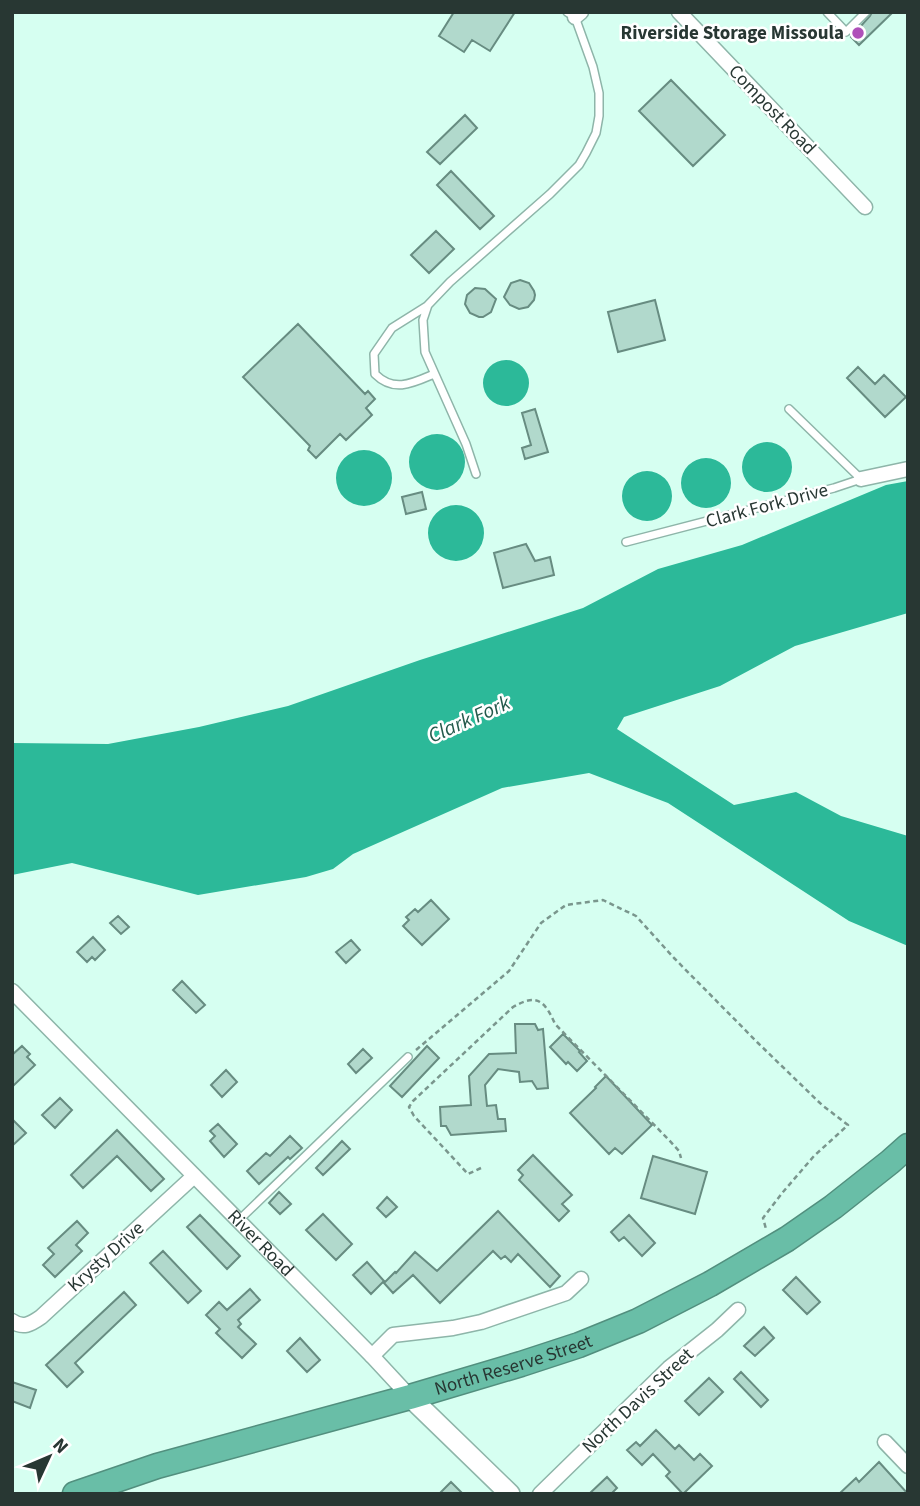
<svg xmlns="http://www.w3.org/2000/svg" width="920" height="1506" font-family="'Source Sans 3',sans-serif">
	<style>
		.water { fill: #2cb999 }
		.building { fill: #b1d9cc; stroke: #678c81; stroke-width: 2 }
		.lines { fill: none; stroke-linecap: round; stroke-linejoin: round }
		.lane-casing { stroke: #8eb5a9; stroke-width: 10 }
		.street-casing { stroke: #8eb5a9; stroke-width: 17 }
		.secondary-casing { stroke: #8eb5a9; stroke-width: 22 }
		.highway-casing { stroke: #528f7e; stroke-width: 27 }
		.path { stroke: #7a968d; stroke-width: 2.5; stroke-dasharray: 5 3.5; stroke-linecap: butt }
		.lane { stroke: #fff; stroke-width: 7 }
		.street { stroke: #fff; stroke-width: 14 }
		.secondary { stroke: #fff; stroke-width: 19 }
		.highway { stroke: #69bea7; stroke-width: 24 }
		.poi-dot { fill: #af50b9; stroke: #fff; stroke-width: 2.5 }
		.labels { text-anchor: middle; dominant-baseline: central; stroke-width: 5; stroke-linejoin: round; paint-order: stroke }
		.poi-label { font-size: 19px; font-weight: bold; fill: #283733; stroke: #fff; text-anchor: end }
		.street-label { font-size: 19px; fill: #283733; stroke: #fff }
		.water-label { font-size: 21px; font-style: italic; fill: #245a4c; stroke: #fff }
	</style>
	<rect width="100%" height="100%" fill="#d6fff1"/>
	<path class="water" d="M483 383a23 23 0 1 1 46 0a23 23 0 1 1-46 0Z
		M409 462a28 28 0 1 1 56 0a28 28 0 1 1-56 0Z
		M742 467a25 25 0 1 1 50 0a25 25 0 1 1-50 0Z
		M336 478a28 28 0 1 1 56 0a28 28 0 1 1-56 0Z
		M681 483a25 25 0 1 1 50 0a25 25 0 1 1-50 0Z
		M622 496a25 25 0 1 1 50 0a25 25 0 1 1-50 0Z
		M 908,481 L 908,613 L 795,646 L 720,686 L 624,717 L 617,729 L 734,805 L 796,792 L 841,816 L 908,836 L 908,946 L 849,921 L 668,803 L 589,773 L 502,788 L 353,854 L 333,869 L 306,877 L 198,895 L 72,863 L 12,875 L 12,743 L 108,744 L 199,727 L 288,706 L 420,660 L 583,608 L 658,569 L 742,545 L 886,485 Z
		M428 533a28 28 0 1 1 56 0a28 28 0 1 1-56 0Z"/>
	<path class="building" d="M 454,12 L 515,12 L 490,51 L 472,40 L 464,52 L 439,36 Z
		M 872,12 L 893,12 L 859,45 L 851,37 L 870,16 Z
		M 671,80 L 725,135 L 693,166 L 639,111 Z
		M 465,115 L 477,128 L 440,164 L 427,152 Z
		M 451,171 L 494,216 L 480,229 L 437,185 Z
		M 436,231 L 454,249 L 429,273 L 411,255 Z
		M 520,280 L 529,283 L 534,291 L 535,295 L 534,300 L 528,307 L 519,309 L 510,305 L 504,297 L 511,283 Z
		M 475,288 L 485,289 L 496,299 L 491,312 L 483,317 L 479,317 L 470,313 L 465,304 L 467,295 Z
		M 655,300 L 665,340 L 618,352 L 608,312 Z
		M 298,324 L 365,394 L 368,391 L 375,399 L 366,408 L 372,415 L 346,440 L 340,434 L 316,458 L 308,450 L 310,446 L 243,377 Z
		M 858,367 L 875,384 L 884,375 L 906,397 L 885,417 L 847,378 Z
		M 535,409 L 548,452 L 525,459 L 522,448 L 531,445 L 522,413 Z
		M 422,492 L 426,509 L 406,514 L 402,497 Z
		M 526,544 L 535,561 L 550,557 L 554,575 L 503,588 L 494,553 Z
		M 431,900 L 449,919 L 422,945 L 403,926 L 409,920 L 406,917 L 415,909 L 418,912 Z
		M 118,916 L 129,927 L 121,934 L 110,923 Z
		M 93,937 L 105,950 L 95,960 L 92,957 L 87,962 L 77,952 Z
		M 351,940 L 360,950 L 346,963 L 336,952 Z
		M 182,981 L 205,1005 L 196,1013 L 173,990 Z
		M 515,1024 L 535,1024 L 538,1030 L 543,1029 L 548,1088 L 537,1089 L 532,1081 L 520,1082 L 519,1072 L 498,1069 L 485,1085 L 487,1106 L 496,1105 L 498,1119 L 505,1119 L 506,1131 L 451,1135 L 446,1126 L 441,1126 L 440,1107 L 471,1105 L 469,1076 L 489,1054 L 516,1053 Z
		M 563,1034 L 580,1051 L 579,1052 L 587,1061 L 577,1071 L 568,1062 L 566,1064 L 550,1047 Z
		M 22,1046 L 30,1054 L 27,1057 L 35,1065 L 12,1087 L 12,1055 Z
		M 427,1046 L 439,1058 L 402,1097 L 390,1086 Z
		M 363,1049 L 372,1058 L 356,1073 L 348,1064 Z
		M 226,1070 L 237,1082 L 222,1097 L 211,1085 Z
		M 606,1076 L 652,1125 L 622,1154 L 615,1148 L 609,1154 L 570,1113 L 596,1088 L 595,1087 Z
		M 60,1098 L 72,1110 L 55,1128 L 42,1115 Z
		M 12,1119 L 26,1133 L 12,1146 Z
		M 218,1124 L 237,1144 L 224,1157 L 210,1141 L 215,1136 L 210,1131 Z
		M 117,1130 L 164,1179 L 151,1191 L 117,1156 L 83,1188 L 71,1175 Z
		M 290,1136 L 302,1148 L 290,1159 L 288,1157 L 259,1184 L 247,1171 L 266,1153 L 270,1156 Z
		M 342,1141 L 350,1149 L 323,1175 L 316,1168 Z
		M 533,1155 L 572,1195 L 562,1204 L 569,1211 L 559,1221 L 519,1180 L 523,1175 L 518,1170 Z
		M 653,1156 L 707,1172 L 695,1214 L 641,1198 Z
		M 279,1192 L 291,1204 L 280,1214 L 269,1203 Z
		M 387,1197 L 397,1207 L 386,1217 L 377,1208 Z
		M 498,1211 L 560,1276 L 550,1287 L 518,1254 L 511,1262 L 505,1256 L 501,1259 L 493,1251 L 440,1303 L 413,1275 L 393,1293 L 384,1283 L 395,1272 L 396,1273 L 415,1252 L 437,1271 Z
		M 323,1214 L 352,1244 L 336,1260 L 306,1230 Z
		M 200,1215 L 240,1256 L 227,1269 L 187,1227 Z
		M 629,1215 L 655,1243 L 642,1256 L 624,1237 L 619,1241 L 611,1232 Z
		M 77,1221 L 88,1233 L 76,1245 L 82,1251 L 55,1277 L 43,1265 L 54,1254 L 48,1248 Z
		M 163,1251 L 201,1291 L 188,1303 L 150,1263 Z
		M 367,1262 L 384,1281 L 371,1294 L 353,1275 Z
		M 796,1277 L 820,1302 L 807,1314 L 783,1290 Z
		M 250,1289 L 260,1300 L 238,1320 L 241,1324 L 238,1327 L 256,1344 L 242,1358 L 216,1333 L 220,1329 L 206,1315 L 219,1302 L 227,1310 Z
		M 124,1292 L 136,1305 L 75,1363 L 83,1372 L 67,1387 L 46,1365 Z
		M 764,1327 L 774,1338 L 755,1356 L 744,1346 Z
		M 300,1338 L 320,1360 L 307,1372 L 287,1351 Z
		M 741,1372 L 768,1400 L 761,1407 L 734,1379 Z
		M 709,1378 L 723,1392 L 699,1415 L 685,1401 Z
		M 12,1382 L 36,1390 L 30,1408 L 12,1401 Z
		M 656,1430 L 675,1449 L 679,1445 L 694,1460 L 700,1454 L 712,1466 L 683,1494 L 666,1476 L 670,1472 L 653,1454 L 642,1465 L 627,1450 L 636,1442 L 640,1446 Z
		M 879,1462 L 908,1494 L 839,1494 L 856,1478 L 859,1482 Z
		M 607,1477 L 617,1488 L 611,1494 L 589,1494 Z
		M 451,1482 L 463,1494 L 439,1494 Z"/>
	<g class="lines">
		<g class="lane-casing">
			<path id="lane" d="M 827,12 L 846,32 L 866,12
				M 427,306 L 392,328 L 374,354 L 375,374 C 394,393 413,383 434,374
				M 476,474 L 466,444 L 425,352 L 423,320 L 428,305 L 450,282 L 550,194 L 579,165 L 586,153 L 596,133 L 599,116 L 599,93 L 593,67 L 575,17 L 567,12
				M 626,542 L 834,488 L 861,479 L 789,409
				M 239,1220 L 408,1057"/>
		</g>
		<g class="street-casing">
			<g id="street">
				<path d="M 679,12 L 865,207"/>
				<path d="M 575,17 L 581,12"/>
				<path d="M 861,479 L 908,469"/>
				<path id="s1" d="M 12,991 L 372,1356 L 410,1397"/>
				<path d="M 12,1321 C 23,1329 31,1324 41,1317 L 194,1176"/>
				<path d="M 372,1356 L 393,1335 L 453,1328 L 481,1322 L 566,1293 L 581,1279"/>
				<path d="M 885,1442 L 908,1466"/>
				<path d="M 540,1494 L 669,1368 L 717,1330 L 738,1310"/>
			</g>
		</g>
		<g class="secondary-casing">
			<path id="secondary" d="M 410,1397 L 510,1494"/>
		</g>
		<g class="highway-casing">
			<g id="highway">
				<path id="s2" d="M 75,1494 L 157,1466 L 410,1397 L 521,1364 L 579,1345 L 638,1321 L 710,1284 L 787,1239 L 833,1207 L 890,1162 L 908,1146"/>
			</g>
		</g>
		<path class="path" d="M 416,1050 L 509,971 L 541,923 L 566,905 L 603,900 L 636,916 L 674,958 L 758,1043 L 822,1105 L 848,1125 L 814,1156 L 783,1192 L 763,1218 L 766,1229
			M 481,1168 L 468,1174 L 414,1116 L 409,1107 L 413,1101 L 513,1007 C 537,993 545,1001 555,1024 L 669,1140 L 679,1151 L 681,1158"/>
		<use href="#lane" class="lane"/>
		<use href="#street" class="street"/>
		<use href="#secondary" class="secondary"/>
		<use href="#highway" class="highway"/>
	</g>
	<circle class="poi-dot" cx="858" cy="33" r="7"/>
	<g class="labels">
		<g class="poi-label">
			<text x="844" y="33">Riverside Storage Missoula</text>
		</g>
		<g class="street-label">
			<text transform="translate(772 110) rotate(46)">Compost Road</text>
			<text transform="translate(767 506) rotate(-15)">Clark Fork Drive</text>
			<text stroke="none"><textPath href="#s1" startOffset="354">River Road</textPath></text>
			<text transform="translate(106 1257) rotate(-42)">Krysty Drive</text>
			<text stroke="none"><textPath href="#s2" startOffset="457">North Reserve Street</textPath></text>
			<text transform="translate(638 1401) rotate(-43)">North Davis Street</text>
		</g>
		<g class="water-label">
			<text transform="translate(469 719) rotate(-24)">Clark Fork</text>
		</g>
	</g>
	<rect width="920" height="1506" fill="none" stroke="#283733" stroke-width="28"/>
	<g transform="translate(49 1457) rotate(46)" stroke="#ffffff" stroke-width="5" paint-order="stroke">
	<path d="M0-5L12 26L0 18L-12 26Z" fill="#283733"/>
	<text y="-10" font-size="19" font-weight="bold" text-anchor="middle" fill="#283733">N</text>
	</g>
</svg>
